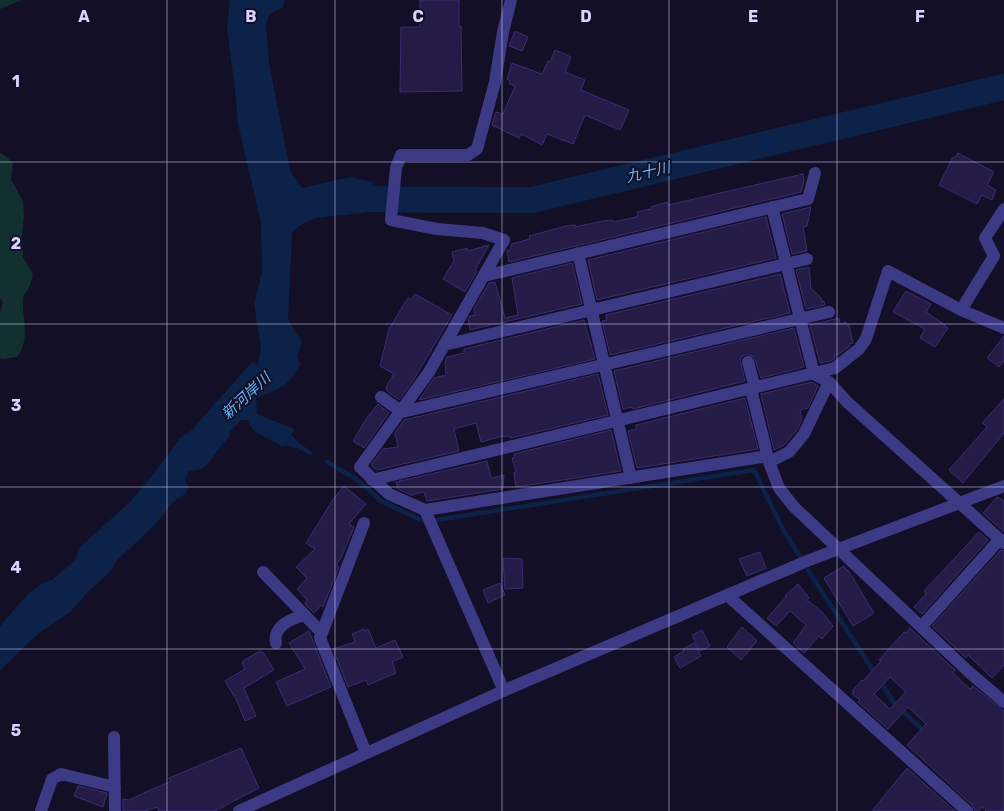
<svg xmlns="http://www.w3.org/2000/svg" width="1004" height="811" font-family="Rubik,'Noto Sans JP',sans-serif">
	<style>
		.green { fill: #12302f }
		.water { fill: #0c2248 }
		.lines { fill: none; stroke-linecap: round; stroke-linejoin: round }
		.stream { stroke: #0c2248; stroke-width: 4.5 }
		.river { stroke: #0c2248; stroke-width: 26 }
		.building { fill: #241b47; stroke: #3b2d73; fill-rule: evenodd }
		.minor { stroke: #3d3a85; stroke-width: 12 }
		.grid { fill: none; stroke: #d9d4ff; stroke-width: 1; stroke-opacity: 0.55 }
		.labels { text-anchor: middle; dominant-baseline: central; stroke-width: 4; stroke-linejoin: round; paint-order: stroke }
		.water-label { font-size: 15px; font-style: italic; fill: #62b6ff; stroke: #130f26 }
		.grid-label { font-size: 16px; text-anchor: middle; font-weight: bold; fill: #d9d4ff; stroke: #130f26; stroke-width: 4; stroke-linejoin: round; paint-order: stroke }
	</style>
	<rect width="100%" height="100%" fill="#130f26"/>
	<path class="green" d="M 0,0 L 22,0 L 0,9 Z
		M 0,153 L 7,157 L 13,164 L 11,179 L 23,201 L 24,215 L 22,237 L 23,257 L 33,274 C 32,279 31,285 28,289 C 26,293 23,295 23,300 C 22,320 31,338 17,357 L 2,359 L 0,358 L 0,313 L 3,302 L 0,298 Z"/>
	<path class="water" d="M 230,0 L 285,0 L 283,7 L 269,14 L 266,25 L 269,63 L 277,104 L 290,170 L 302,188 L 350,177 L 373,182 L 371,211 C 365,212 358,214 352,214 C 328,218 310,213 292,233 L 288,320 L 302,342 L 297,357 L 300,364 C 288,387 281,389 256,398 L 257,414 L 294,429 L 291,435 L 299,443 L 296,449 L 286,445 L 283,447 L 254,431 L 247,420 L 241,420 L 230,431 L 229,438 C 218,446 211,465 199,470 C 195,471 192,470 188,472 L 185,480 L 188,488 L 185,494 L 173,502 L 154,526 L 117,560 L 111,571 L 91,589 L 70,612 L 38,634 L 0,670 L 0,626 L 28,594 L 43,583 L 52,580 L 74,561 L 81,546 L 130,502 L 155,472 L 181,437 L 190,432 L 252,362 L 258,365 L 261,348 L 254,304 L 262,272 L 261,223 L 238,124 L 235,89 L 227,28 Z"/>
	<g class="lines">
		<path class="stream" d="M 294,443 L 310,453
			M 327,462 L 356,479 L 383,502 L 421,520
			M 436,520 L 754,470 L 783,529 L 799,555
			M 808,570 L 876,675
			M 880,681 L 894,703 L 926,733"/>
		<path class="river" d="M 335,199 L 532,200 L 1004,87"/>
	</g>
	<path class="building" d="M 420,0 L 459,0 L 459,26 L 461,26 L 462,91 L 400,92 L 401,27 L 420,27 Z
		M 515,31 L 528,37 L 522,51 L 509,46 Z
		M 555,50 L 571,57 L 565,72 L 585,80 L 581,90 L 629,110 L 620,130 L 585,115 L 573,144 L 547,134 L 542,145 L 521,134 L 519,138 L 492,125 L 496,112 L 503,114 L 515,86 L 509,84 L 510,81 L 507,79 L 512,63 L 542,74 L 548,61 L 550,62 Z
		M 958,153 L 994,172 L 987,185 L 996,190 L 992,200 L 982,195 L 977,204 L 939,185 L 953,157 L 955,158 Z
		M 803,174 L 804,181 L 801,192 L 509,262 L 507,251 L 511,249 L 511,244 L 530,239 L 529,236 L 566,226 L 575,225 L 575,227 L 603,221 L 613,220 L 613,222 L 636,217 L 638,216 L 637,212 L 651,209 L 651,207 L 667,202 L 668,205 Z
		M 811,207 L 807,226 L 803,227 L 807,251 L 792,254 L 782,214 Z
		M 766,217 L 776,258 L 597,300 L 588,260 Z
		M 489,245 L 475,270 L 477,271 L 465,292 L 443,279 L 454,261 L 452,252 L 467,248 L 468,251 Z
		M 572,263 L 582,304 L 470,330 L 468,319 L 470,316 L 475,315 L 474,309 L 489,283 L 495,282 L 505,318 L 518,315 L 512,278 Z
		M 809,267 L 811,288 L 821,298 L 822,302 L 824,301 L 825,305 L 806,309 L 796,270 Z
		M 780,274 L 790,313 L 610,355 L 602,321 L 607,320 L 606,315 Z
		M 906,291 L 931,304 L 926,312 L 945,325 L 944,326 L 948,328 L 935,347 L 920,338 L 925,329 L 893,312 Z
		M 415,294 L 452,315 L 414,379 L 399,400 L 386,390 L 387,388 L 386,387 L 394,374 L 380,366 L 389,329 L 408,298 L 411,300 Z
		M 839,318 L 840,324 L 846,322 L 846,325 L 849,325 L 853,343 L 849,344 L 850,346 L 839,354 L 834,355 L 835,358 L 831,361 L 820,363 L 810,325 Z
		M 584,320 L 595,359 L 419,400 L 434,378 L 446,375 L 445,361 L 447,357 L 464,353 L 464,349 Z
		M 794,328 L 804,367 L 761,378 L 754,357 L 746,354 L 742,357 L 740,360 L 745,381 L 633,409 L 632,407 L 623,409 L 614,371 Z
		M 1004,336 L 1004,361 L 999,367 L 987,358 Z
		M 598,374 L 608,415 L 511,438 L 510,436 L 499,437 L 481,442 L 476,423 L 454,429 L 459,451 L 377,470 L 373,467 L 372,464 L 383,449 L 398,447 L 395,433 L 404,420 Z
		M 812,382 L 818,386 L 808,408 L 800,410 L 802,419 L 797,430 L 784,445 L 774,450 L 761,394 Z
		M 745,398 L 758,449 L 637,468 L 628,431 L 636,429 L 636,425 Z
		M 1004,399 L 1004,433 L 963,483 L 949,470 L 987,427 L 982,423 Z
		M 378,404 L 389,413 L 364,448 L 353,441 L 366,419 Z
		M 611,430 L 621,471 L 516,487 L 514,473 L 516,472 L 512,458 L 515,457 L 514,454 Z
		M 487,461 L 491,478 L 504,475 L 503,489 L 427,501 L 424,492 L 411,495 L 398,489 L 396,482 Z
		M 344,486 L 366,504 L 349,524 L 354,527 L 341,558 L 336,565 L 339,567 L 323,607 L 321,605 L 314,613 L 305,604 L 307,600 L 297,589 L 307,578 L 296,567 L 315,549 L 306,543 L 332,501 Z
		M 997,497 L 1004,501 L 1004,532 L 983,513 Z
		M 979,532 L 988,540 L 922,614 L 914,607 L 926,594 L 924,591 Z
		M 1001,550 L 1004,551 L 1004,665 L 992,678 L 968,655 L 966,658 L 932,626 Z
		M 760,552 L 766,568 L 747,576 L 739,559 Z
		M 503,558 L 522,559 L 523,588 L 505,589 Z
		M 844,566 L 847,571 L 848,570 L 874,613 L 853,626 L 824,578 Z
		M 500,583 L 505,595 L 488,603 L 483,590 Z
		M 798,584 L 809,598 L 807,600 L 822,612 L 833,626 L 822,639 L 819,636 L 804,653 L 793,643 L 806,625 L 790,611 L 776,626 L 767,618 L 786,597 L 785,596 Z
		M 742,627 L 757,641 L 741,660 L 727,647 Z
		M 910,628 L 955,670 L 953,673 L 970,689 L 973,686 L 1004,711 L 1004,811 L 986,811 L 982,807 L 979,811 L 975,811 L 972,805 L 907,745 L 926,724 L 908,707 L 888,729 L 858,702 L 860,700 L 852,694 L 854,692 L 852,691 L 862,680 L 863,681 L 881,661 L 879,660 L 904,632 L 906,633 ZM 890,677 L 906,692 L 890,709 L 874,694 Z
		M 364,629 L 365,631 L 368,629 L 376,648 L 395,640 L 403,657 L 392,662 L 396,673 L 368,685 L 366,680 L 348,687 L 333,649 L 355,642 L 352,634 Z
		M 702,630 L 710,646 L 700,651 L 692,635 Z
		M 309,631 L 331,687 L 287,706 L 276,682 L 305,669 L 289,643 Z
		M 694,643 L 701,656 L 680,668 L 674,657 L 684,651 L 683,649 Z
		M 260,651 L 261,653 L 263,652 L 274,670 L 244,688 L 256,716 L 245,721 L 237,701 L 225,681 L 245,669 L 242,663 L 244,663 L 243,661 Z
		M 241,748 L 259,788 L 236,800 L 215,811 L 159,811 L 157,807 L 145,811 L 123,811 L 123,799 L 129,800 L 146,792 L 171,781 L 169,778 Z
		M 907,768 L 955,811 L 872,811 Z
		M 78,786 L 107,793 L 103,807 L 74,796 Z"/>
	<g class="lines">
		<path class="minor" d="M 511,0 L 503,32 L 495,82 L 477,149 L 468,155 L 401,155 L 396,168 L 391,220 L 437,229 L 483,233 L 504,240 L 429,372 L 360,467 L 389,494 L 425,510 L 768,456
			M 772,207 L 814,374 L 829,382 L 847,402 L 1004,543
			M 578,253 L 631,478
			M 484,276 L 808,199 L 815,173
			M 961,310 L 994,256 L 985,238 L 1004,209
			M 444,345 L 807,259
			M 748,362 L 755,388
			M 751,389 L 769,462 L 779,488 L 794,507 L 970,673 L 1004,702
			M 381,397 L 402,412 L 829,312
			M 769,462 L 789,452 L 804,434 L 829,382
			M 372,480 L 835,368 L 859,349 L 866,339 L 888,271 L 961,310 L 1004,328
			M 425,510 L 504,691
			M 364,523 L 320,638 L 366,753
			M 263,572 L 322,633
			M 727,595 L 967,811
			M 922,626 L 1000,539
			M 276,643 C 273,626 290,619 305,615
			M 114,737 L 115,811
			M 41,811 L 52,779 L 61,774 L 115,787
			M 239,811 L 510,688 L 807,561 L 1004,486"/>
	</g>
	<path class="grid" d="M 167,0 L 167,811M 335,0 L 335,811M 502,0 L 502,811M 669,0 L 669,811M 837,0 L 837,811M 0,162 L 1004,162M 0,324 L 1004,324M 0,487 L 1004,487M 0,649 L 1004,649"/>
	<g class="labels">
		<g class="water-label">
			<text transform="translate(648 172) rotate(-13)">九十川</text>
			<text transform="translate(246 396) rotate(-43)">新河岸川</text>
		</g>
	</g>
	<g class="grid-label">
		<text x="84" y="22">A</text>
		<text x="251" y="22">B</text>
		<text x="418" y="22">C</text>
		<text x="586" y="22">D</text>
		<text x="753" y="22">E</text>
		<text x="920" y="22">F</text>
		<text x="16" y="87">1</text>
		<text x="16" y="249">2</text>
		<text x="16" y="411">3</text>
		<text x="16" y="573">4</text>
		<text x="16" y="736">5</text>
	</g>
</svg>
